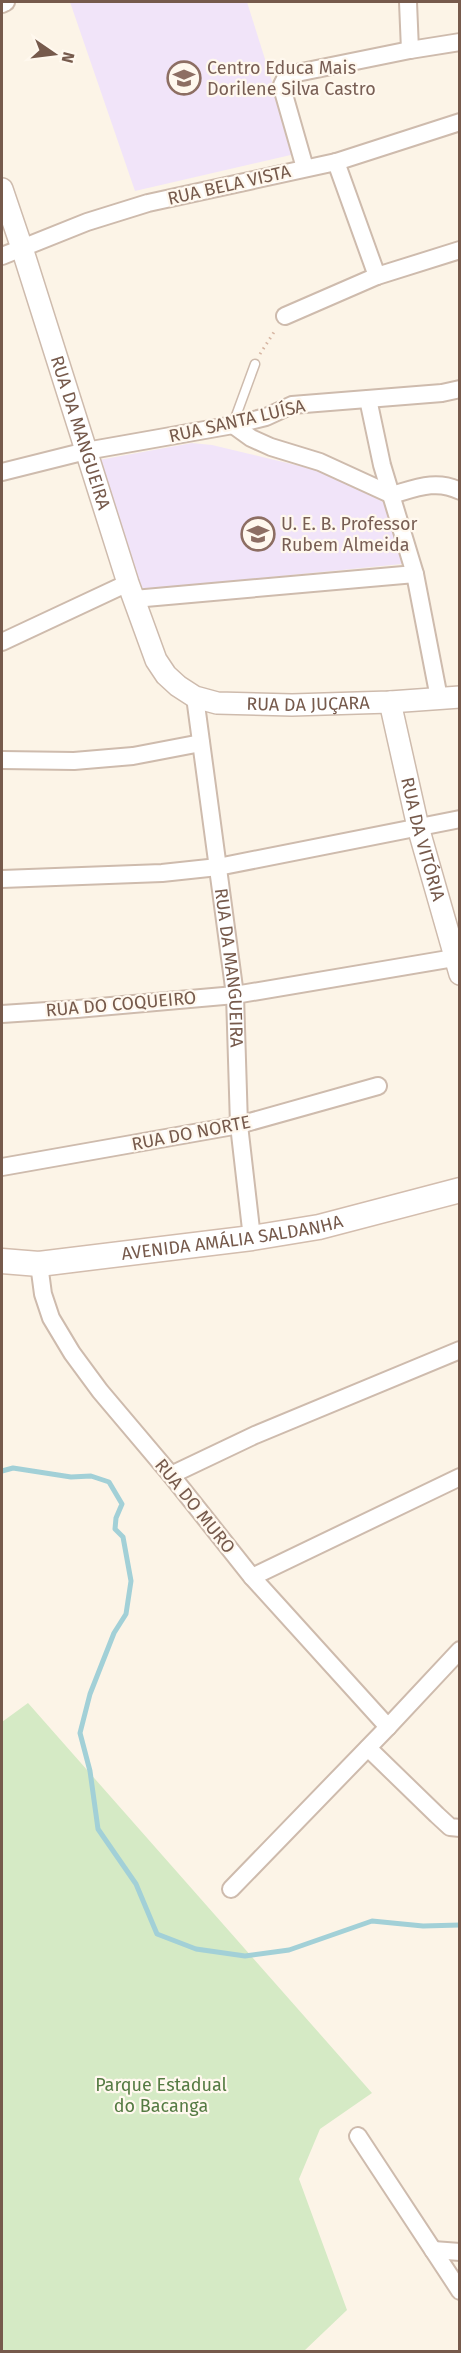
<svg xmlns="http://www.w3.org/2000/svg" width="461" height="2353" font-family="'Fira Sans',sans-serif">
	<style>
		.education { fill: #f1e4f9 }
		.green { fill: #d5eac5 }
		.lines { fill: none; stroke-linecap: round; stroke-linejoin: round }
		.stream { stroke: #a2d0d7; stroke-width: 5 }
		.service-casing { stroke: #cebbad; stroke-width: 11 }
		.minor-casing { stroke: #cebbad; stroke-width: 20 }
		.tertiary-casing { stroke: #cebbad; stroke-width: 24 }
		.secondary-casing { stroke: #d3bdae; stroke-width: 27 }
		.path { stroke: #d6b5a2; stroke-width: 3; stroke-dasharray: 1.5 4.5; stroke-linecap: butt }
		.service { stroke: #fff; stroke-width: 8 }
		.minor { stroke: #fff; stroke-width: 16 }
		.tertiary { stroke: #fff; stroke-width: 21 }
		.secondary { stroke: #fff; stroke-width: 24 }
		.labels { text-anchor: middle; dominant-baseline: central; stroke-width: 4.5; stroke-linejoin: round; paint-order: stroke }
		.education-label { font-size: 18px; fill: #785e54; stroke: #fff8ee; text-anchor: start }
		.street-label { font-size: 18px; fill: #765a4c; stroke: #fff8ee }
		.park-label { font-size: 18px; fill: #557b43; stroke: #fff8ee }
	</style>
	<rect width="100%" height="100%" fill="#fcf4e7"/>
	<path class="education" d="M 70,2 L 247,2 L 295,154 L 135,191 Z
		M 192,443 L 212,445 L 329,473 L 385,503 L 402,564 L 142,590 L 99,460 Z"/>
	<path class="green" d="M 28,1703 L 372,2093 L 320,2129 L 299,2179 L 347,2310 L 304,2351 L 2,2351 L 2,1722 Z"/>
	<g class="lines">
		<path class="stream" d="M 2,1471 L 13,1468 L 71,1477 L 91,1476 L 109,1482 L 122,1504 L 116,1518 L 115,1529 L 123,1537 L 131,1581 L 126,1614 L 114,1633 L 90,1694 L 80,1733 L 90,1771 L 98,1829 L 136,1884 L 157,1934 L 196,1949 L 245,1956 L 289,1950 L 372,1921 L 423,1926 L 460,1925"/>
		<g class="service-casing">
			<path id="service" d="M 233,424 L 255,364"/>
		</g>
		<g class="minor-casing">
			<g id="minor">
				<path d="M 408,2 L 410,50"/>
				<path d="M 2,4 L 6,2"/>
				<path d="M 336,162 L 377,276"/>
				<path d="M 305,168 L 283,91 L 282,85 L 287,75 L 410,50 L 460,42"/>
				<path d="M 2,256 L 87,222 L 148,203 L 336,162 L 460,122"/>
				<path d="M 285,316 L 377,276 L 460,250"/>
				<path d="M 368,399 L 382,465 L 415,574 L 439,698"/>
				<path d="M 233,425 L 251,438 L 271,447 L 320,462 L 392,495 C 416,488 437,479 460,491"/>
				<path d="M 2,472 L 86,451 L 233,425 L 266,417 L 292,405 L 442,393 L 460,389"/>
				<path d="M 134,599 L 415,574"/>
				<path d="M 2,642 L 128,583"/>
				<path id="s1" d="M 195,697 L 235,995 L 239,1125 L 252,1238"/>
				<path d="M 2,760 L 74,761 L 133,756 L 201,743"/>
				<path d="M 2,879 L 162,873 L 218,867 L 460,819"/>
				<path d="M 2,1014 L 77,1009 L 235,995 L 460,957"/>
				<path d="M 2,1167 L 239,1125 L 378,1086"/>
				<path d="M 39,1264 L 43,1294 L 51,1318 L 72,1353 L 100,1391 L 171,1475 L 252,1577 L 388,1727"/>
				<path d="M 171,1475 L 255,1435 L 460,1350"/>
				<path d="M 252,1577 L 460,1477"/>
				<path d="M 368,1748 L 437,1815 L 450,1827 L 460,1828"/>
				<path d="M 231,1889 L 388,1727 L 460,1650"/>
				<path d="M 358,2136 L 460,2291"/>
				<path d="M 433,2250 L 460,2252"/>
			</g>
		</g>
		<g class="tertiary-casing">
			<g id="tertiary">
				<path id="s2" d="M 2,189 L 22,248 L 128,583 L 156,660 L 166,675 L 178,686 L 195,697 L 217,703 L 292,705 L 390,702 L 460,697"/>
				<path id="s3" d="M 390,702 L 418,827 L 460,974"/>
			</g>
		</g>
		<g class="secondary-casing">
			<g id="secondary">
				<path id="s4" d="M 2,1261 L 39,1264 L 252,1238 L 319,1227 L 460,1190"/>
			</g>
		</g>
		<path class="path" d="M 260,354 L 276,329"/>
		<use href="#service" class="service"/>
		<use href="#minor" class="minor"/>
		<use href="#tertiary" class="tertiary"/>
		<use href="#secondary" class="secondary"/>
	</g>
	<defs>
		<g id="school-ring" transform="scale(1.725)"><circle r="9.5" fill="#fff8ee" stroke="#8d6e63" stroke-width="1.5"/><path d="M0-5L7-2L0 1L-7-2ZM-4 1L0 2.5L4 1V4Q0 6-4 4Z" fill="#8d6e63"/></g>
	</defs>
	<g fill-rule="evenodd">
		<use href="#school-ring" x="184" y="78"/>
		<use href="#school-ring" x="258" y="534"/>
	</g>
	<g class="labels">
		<g class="education-label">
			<text x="207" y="68">Centro Educa Mais<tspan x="207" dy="21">Dorilene Silva Castro</tspan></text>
			<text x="281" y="524">U. E. B. Professor<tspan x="281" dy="21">Rubem Almeida</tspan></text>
		</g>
		<g class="street-label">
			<text transform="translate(229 185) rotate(-13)">RUA BELA VISTA</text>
			<text transform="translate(237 421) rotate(-13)">RUA SANTA LUÍSA</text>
			<text stroke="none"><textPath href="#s2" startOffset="256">RUA DA MANGUEIRA</textPath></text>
			<text stroke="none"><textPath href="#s2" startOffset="664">RUA DA JUÇARA</textPath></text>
			<text stroke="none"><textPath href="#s3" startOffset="141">RUA DA VITÓRIA</textPath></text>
			<text stroke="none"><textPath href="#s1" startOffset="273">RUA DA MANGUEIRA</textPath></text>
			<text transform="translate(121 1004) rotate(-5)">RUA DO COQUEIRO</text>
			<text transform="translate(191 1133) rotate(-11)">RUA DO NORTE</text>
			<text stroke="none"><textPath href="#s4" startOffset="232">AVENIDA AMÁLIA SALDANHA</textPath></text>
			<text transform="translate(195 1506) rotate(51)">RUA DO MURO</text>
		</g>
		<g class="park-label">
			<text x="161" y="2085">Parque Estadual<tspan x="161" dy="21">do Bacanga</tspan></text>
		</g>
	</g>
	<rect width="461" height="2353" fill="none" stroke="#765a4c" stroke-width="6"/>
	<g transform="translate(54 54) rotate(104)" stroke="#fff8ee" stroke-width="4.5" paint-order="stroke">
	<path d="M0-4.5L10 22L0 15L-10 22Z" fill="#765a4c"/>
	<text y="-9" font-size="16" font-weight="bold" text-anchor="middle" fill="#765a4c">N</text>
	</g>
</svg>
